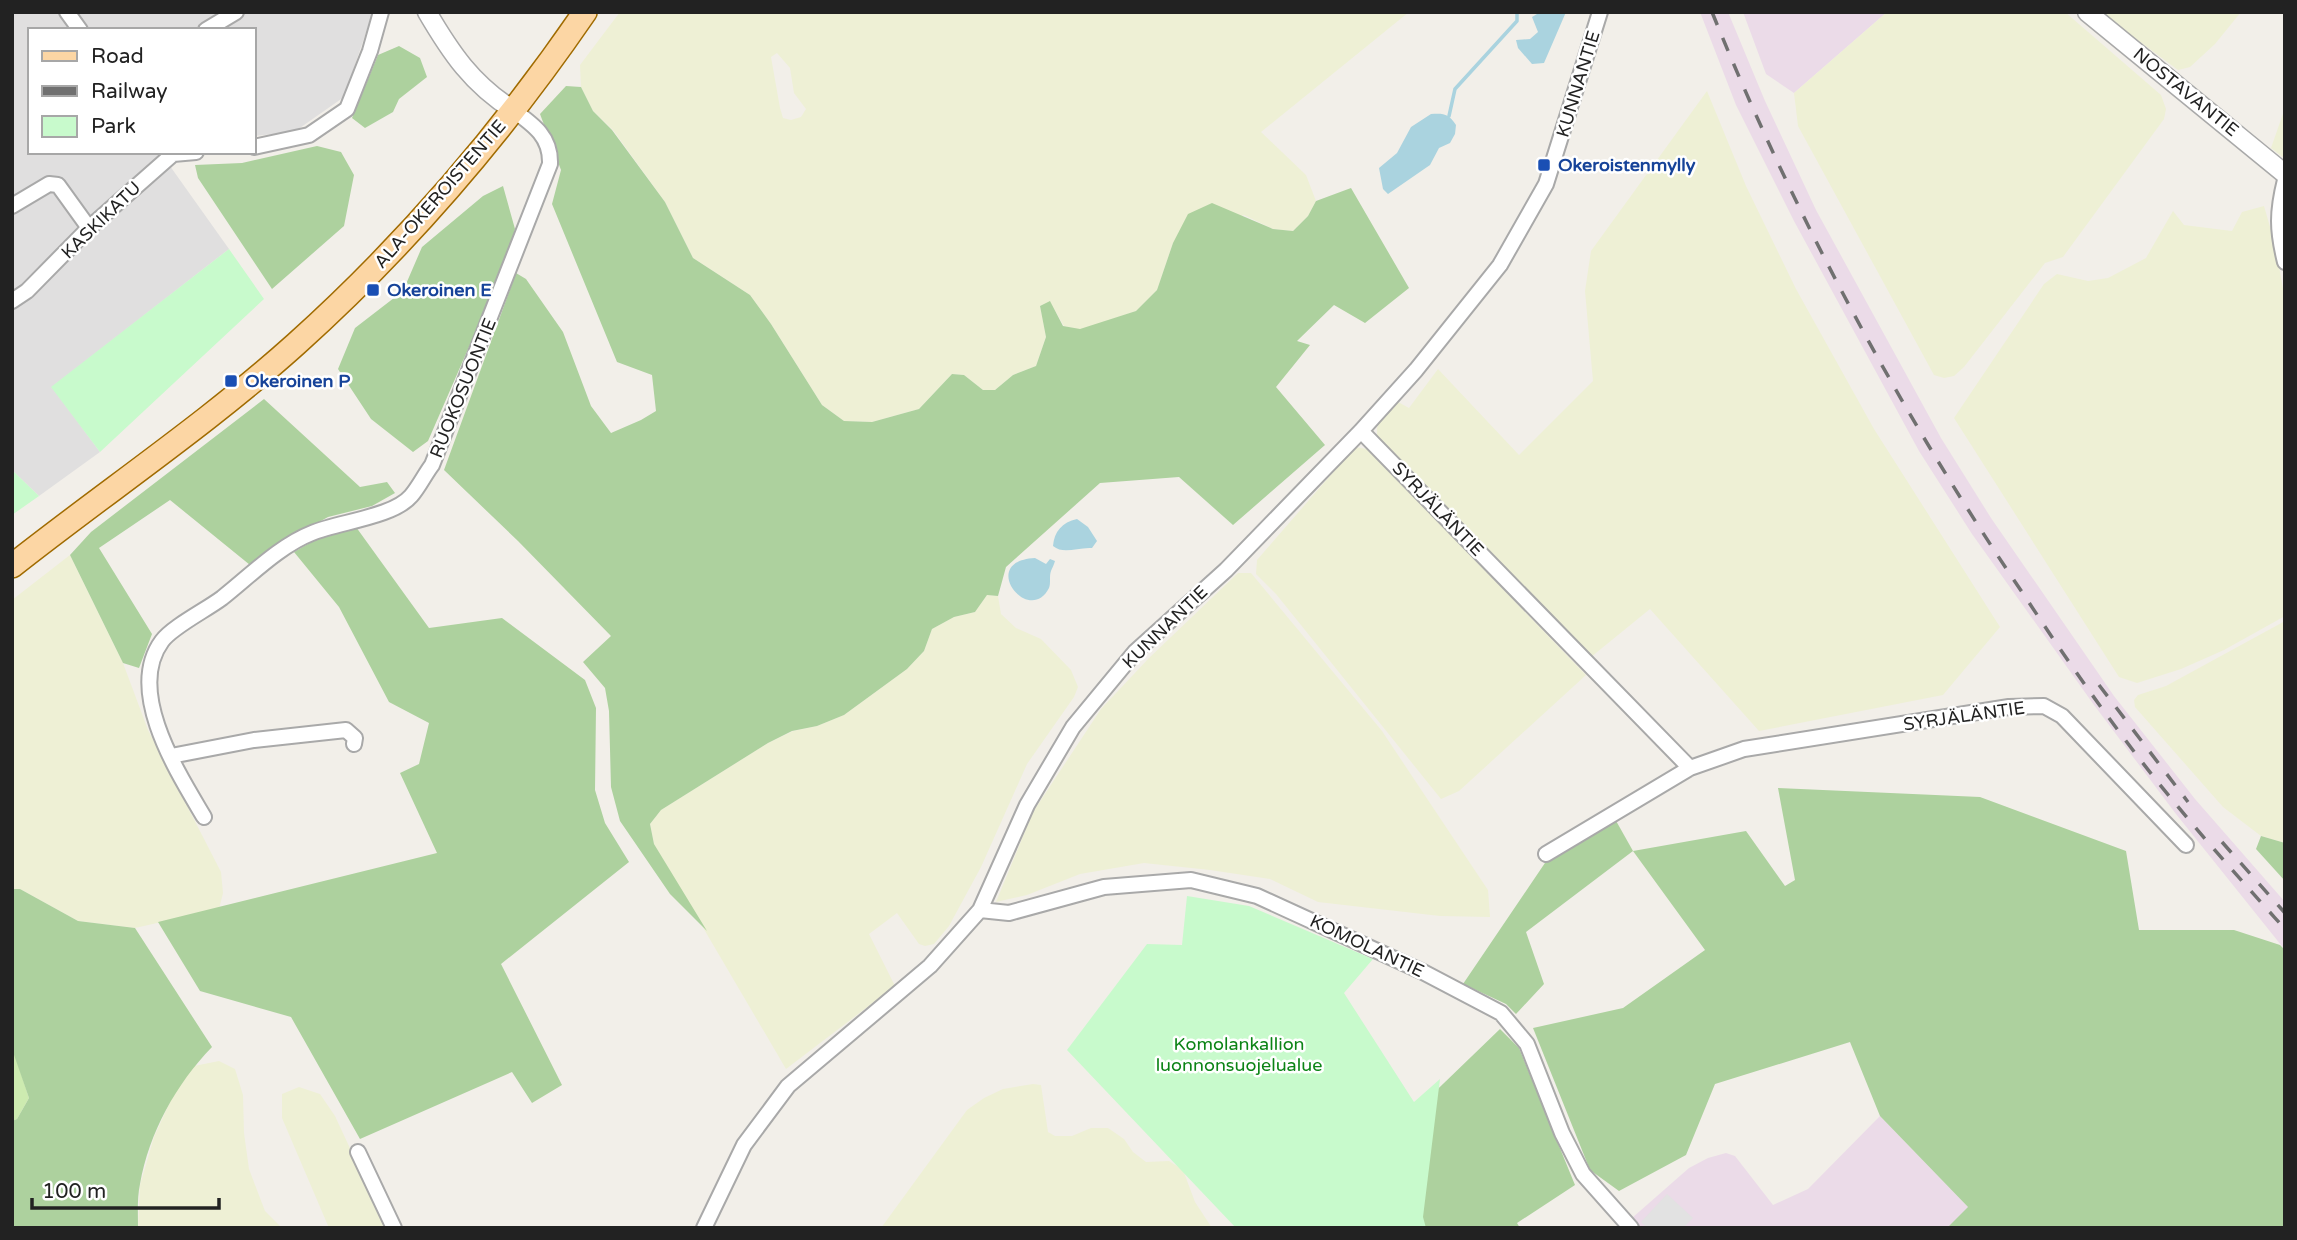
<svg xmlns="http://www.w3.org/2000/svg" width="2297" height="1240" font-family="'Varela Round',sans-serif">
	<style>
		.residential { fill: #e0dfdf }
		.industrial { fill: #ebdbe8 }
		.farmland { fill: #eef0d5; fill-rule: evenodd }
		.grass { fill: #cdebb0 }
		.forest { fill: #add19e }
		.park { fill: #c8facc }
		.parking { fill: #e2e2e2 }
		.water { fill: #aad3df }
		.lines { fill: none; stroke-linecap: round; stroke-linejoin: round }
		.stream { stroke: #aad3df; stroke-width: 3.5 }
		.minor-casing { stroke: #a9a9a9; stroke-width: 18 }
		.tertiary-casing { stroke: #a9a9a9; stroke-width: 21 }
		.primary-casing { stroke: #a06b00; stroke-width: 26 }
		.minor { stroke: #fff; stroke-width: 14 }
		.tertiary { stroke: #fff; stroke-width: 18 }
		.primary { stroke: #fcd6a4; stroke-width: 23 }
		.rail { stroke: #707070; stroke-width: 3.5; stroke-dasharray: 14 14; stroke-linecap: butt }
		.transit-dot { fill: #1a4fb4; stroke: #fff; stroke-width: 2.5 }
		.labels { text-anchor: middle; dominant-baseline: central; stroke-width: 5; stroke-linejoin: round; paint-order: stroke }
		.street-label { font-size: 18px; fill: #222; stroke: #fff }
		.transit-label { font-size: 18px; font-weight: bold; fill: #164399; stroke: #fff; text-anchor: start }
		.park-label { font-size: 18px; fill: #0c8416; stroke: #fff }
	</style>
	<rect width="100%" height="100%" fill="#f2efe9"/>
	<path class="residential" d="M 12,12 L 373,12 L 344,97 L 294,132 L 254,136 L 254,30 L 30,30 L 30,152 L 160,152 L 229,249 L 52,387 L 100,452 L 39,496 L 12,470 Z"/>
	<path class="industrial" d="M 1700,12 L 1728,12 L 1765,101 L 1816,210 L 1941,438 L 1991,518 L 2114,696 L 2195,799 L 2285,902 L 2285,950 L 2176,814 L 2094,705 L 1972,534 L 1919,451 L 1794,221 L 1736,105 Z
		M 1743,12 L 1887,12 L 1794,93 L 1766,74 Z
		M 1880,1116 L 1969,1208 L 1947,1228 L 1642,1228 L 1632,1218 L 1689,1168 L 1708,1158 L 1726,1153 L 1735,1156 L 1773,1205 L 1808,1189 Z"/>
	<path class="farmland" d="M 620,12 L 1409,12 L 1261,132 L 1306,175 L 1316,201 L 1308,216 L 1293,231 L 1273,229 L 1244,215 L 1173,243 L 1157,290 L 1136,311 L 1081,330 L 1064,326 L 1050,302 L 1040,306 L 1046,337 L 1036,366 L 1013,375 L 995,390 L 983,390 L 964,375 L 952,374 L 919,409 L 872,422 L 844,421 L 822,405 L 771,324 L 750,295 L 693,258 L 665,202 L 613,130 L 593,111 L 581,87 L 580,65 ZM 777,53 L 790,68 L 794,93 L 806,109 L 801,117 L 791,120 L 783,118 L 780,108 L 771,57 Z
		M 1887,12 L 2065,12 L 2161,95 L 2166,109 L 2164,119 L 2063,257 L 2045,263 L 1964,367 L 1954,376 L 1944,378 L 1934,375 L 1798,126 L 1794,93 Z
		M 2100,12 L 2241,12 L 2215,44 L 2190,67 L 2178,70 Z
		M 1707,91 L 1746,186 L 1796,289 L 1874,429 L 2000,627 L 1943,695 L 1759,731 L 1650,609 L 1591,657 L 1377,438 L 1377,428 L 1381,417 L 1398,402 L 1409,408 L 1438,369 L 1519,455 L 1593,381 L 1585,291 L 1591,251 Z
		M 2285,108 L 2285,159 L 2271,148 Z
		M 2264,206 L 2275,244 L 2285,300 L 2285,616 L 2224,650 L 2181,669 L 2137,683 L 2119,677 L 1954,418 L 2044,284 L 2057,274 L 2088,281 L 2108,278 L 2146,258 L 2173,211 L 2184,225 L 2232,231 L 2242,212 Z
		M 1355,447 L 1367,449 L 1586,675 L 1459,791 L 1441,799 L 1276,594 L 1256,574 L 1257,560 Z
		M 70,555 L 123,663 L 148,730 L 221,872 L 223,893 L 219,909 L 135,928 L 78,921 L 20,889 L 12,889 L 12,600 Z
		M 1238,573 L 1251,573 L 1382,731 L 1488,890 L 1490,917 L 1440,916 L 1318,902 L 1270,879 L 1210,870 L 1144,863 L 1080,874 L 1027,895 L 996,902 L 1033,812 L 1101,709 L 1149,658 Z
		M 987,595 L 998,596 L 1001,614 L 1016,628 L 1041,639 L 1071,670 L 1078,687 L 1074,697 L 1027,764 L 981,867 L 949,926 L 934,944 L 925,946 L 919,944 L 897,913 L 869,934 L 895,986 L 786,1069 L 654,844 L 650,824 L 661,810 L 768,743 L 793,731 L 817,726 L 844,715 L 907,669 L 924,651 L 932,629 L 954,617 L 975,612 Z
		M 2285,621 L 2285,843 L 2261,836 L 2223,807 L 2135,707 L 2134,700 L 2138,695 L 2166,686 Z
		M 219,1061 L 235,1069 L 243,1095 L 244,1133 L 249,1169 L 265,1211 L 282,1228 L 138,1228 L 140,1185 L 154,1137 L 175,1091 L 194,1066 Z
		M 1033,1084 L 1041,1085 L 1048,1132 L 1055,1136 L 1072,1136 L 1091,1128 L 1108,1128 L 1124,1139 L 1133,1152 L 1146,1162 L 1169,1161 L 1183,1170 L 1195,1202 L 1212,1228 L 881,1228 L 967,1110 L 984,1098 L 1003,1089 Z
		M 299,1087 L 320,1094 L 335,1116 L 387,1228 L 329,1228 L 282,1118 L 282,1094 Z"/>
	<path class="grass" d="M 13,1049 L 29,1098 L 17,1119 L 12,1121 Z"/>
	<path class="forest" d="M 399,46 L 420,58 L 427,77 L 399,99 L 393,112 L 365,128 L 352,118 L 378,55 Z
		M 566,86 L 581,87 L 593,111 L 612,130 L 665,202 L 693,258 L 750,295 L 771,324 L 822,405 L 844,421 L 872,422 L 919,409 L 952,374 L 964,375 L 983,390 L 995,390 L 1013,375 L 1036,366 L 1046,337 L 1040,306 L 1050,301 L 1063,326 L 1080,329 L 1136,311 L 1157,290 L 1173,243 L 1188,214 L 1212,203 L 1273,229 L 1293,231 L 1308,216 L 1316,201 L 1351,188 L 1409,288 L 1365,323 L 1334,305 L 1297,341 L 1310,345 L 1276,387 L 1325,445 L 1233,525 L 1179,477 L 1100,483 L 1006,567 L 998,596 L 987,595 L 975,612 L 954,617 L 932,629 L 924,651 L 907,669 L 844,715 L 817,726 L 792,731 L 768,743 L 661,810 L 650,824 L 654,844 L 707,931 L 670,894 L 620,821 L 611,787 L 609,711 L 605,688 L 583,662 L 611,636 L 518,541 L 444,470 L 516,273 L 526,279 L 563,332 L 591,406 L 611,433 L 641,420 L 656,411 L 652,375 L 617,362 L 552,204 L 561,170 L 540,114 Z
		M 317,146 L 341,152 L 354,175 L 344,226 L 272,289 L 198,178 L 195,165 L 242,163 Z
		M 503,186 L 515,229 L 509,255 L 428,441 L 413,452 L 371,419 L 338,369 L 355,328 L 403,291 L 422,247 L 483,196 Z
		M 264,399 L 360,487 L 387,482 L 395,493 L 372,506 L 328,517 L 280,544 L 250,565 L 170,500 L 99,548 L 152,634 L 139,668 L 123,663 L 70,555 L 91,532 Z
		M 356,527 L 429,628 L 502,618 L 585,680 L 596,708 L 595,790 L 605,823 L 629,862 L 501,964 L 562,1085 L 532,1103 L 512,1072 L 360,1139 L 291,1017 L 200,991 L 158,922 L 437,853 L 400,773 L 419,764 L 429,723 L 389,702 L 339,607 L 294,552 L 315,540 Z
		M 1778,788 L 1980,797 L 2126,851 L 2139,930 L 2234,930 L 2280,945 L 2285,950 L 2285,1228 L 1947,1228 L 1968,1207 L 1880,1116 L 1850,1042 L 1715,1084 L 1686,1155 L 1619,1191 L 1590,1170 L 1533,1028 L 1623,1008 L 1705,950 L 1633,851 L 1526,932 L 1544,984 L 1516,1014 L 1506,1004 L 1463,984 L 1549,857 L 1615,819 L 1633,851 L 1746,831 L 1785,886 L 1795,880 Z
		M 2261,836 L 2285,843 L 2285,881 L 2256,849 Z
		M 12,889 L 20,889 L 78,921 L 135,928 L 212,1047 C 176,1084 149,1133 140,1184 C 137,1198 138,1214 138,1228 L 12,1228 L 12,1121 L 17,1119 L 29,1098 L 12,1049 Z
		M 1500,1029 L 1519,1048 L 1575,1185 L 1517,1223 L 1520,1228 L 1348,1228 L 1330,1193 Z"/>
	<path class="park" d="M 229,249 L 264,299 L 100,452 L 51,387 Z
		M 12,470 L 39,496 L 12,515 Z
		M 1187,896 L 1249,906 L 1373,959 L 1344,993 L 1414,1102 L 1440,1079 L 1423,1217 L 1426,1228 L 1236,1228 L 1067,1050 L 1147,944 L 1182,945 Z"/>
	<path class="parking" d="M 1667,1194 L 1693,1218 L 1683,1228 L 1647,1228 L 1641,1222 Z"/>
	<path class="water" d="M 1536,12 L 1566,12 L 1544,63 L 1532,64 L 1518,48 L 1516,40 L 1530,39 L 1538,32 L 1532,17 L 1537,14 Z
		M 1431,114 C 1444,113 1449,114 1456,125 L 1455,134 L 1450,143 L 1439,148 L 1430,165 L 1388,194 L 1383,189 L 1379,168 L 1397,153 L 1411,127 Z
		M 1077,519 L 1088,527 L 1097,541 L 1092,548 C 1077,547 1064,555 1053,546 C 1054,532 1062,522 1077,519 Z
		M 1035,558 L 1046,564 L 1050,559 L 1055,561 C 1054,565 1052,568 1051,571 C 1049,576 1051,583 1049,588 C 1029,627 977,561 1035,558 Z"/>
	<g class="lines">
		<path class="stream" d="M 1449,116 L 1455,89 L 1517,21 L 1517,12"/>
		<g class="minor-casing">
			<path id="minor" d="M 67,12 L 80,30
				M 206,30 L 236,12
				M 254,147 L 309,135 L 347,109 L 370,51 L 381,12
				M 2285,180 C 2277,212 2277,230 2285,262
				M 12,206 L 49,184 L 58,185 L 89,228
				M 12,301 L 27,291 L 89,228 L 173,154 L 196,152
				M 1361,431 L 1690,768
				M 171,756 L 254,740 L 346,730 L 355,738 L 354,744
				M 204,817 C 178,773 125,691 162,641 C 172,627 206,610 222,598 C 250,576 279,546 312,533 C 338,522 393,517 411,496 C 419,487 425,474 432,465 L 550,164 C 551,137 534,125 513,110
				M 1546,854 L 1690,768 L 1744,749 L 2009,707 L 2044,706 L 2062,716 L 2186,845
				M 980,910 L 1009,913 L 1104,887 L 1191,880 L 1257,896 L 1423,972 L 1501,1013 L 1527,1044 L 1562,1133 L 1583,1174 L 1631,1228
				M 358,1152 L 394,1228
				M 704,1228 L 744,1145 L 788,1086 L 930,966 L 980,910 L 1027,805 L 1073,727 L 1135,652 L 1226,570 L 1361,431 L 1416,370 L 1500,265 L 1546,184 L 1600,12"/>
		</g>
		<g class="tertiary-casing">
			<path id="tertiary" d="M 427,12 C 451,53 472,84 513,110
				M 2087,12 L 2285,174"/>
		</g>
		<g class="primary-casing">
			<path id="primary" d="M 12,566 C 107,491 207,424 296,344 C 405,246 502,133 585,12"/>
		</g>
		<use href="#minor" class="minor"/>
		<use href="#tertiary" class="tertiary"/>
		<use href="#primary" class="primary"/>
		<path class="rail" d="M 1712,12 C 1796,219 1901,414 2026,598 C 2066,659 2108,719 2153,776 C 2195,829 2240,879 2285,929
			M 2099,685 L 2188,802
			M 2222,842 L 2285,913"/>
	</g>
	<g class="transit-dot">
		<rect x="1537" y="158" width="14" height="14" rx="3.5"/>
		<rect x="366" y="283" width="14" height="14" rx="3.5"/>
		<rect x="224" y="374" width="14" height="14" rx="3.5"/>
	</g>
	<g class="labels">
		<g class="street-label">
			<text transform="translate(1578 84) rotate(-73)">KUNNANTIE</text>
			<text transform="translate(2186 92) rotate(39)">NOSTAVANTIE</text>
			<text transform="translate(440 194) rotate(-49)">ALA-OKEROISTENTIE</text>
			<text transform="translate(101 220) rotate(-44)">KASKIKATU</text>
			<text transform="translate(463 388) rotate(-68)">RUOKOSUONTIE</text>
			<text transform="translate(1438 509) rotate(46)">SYRJÄLÄNTIE</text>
			<text transform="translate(1165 627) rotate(-44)">KUNNANTIE</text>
			<text transform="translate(1964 716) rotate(-8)">SYRJÄLÄNTIE</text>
			<text transform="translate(1367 946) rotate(25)">KOMOLANTIE</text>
		</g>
		<g class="transit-label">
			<text x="1558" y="165">Okeroistenmylly</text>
			<text x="387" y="290">Okeroinen E</text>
			<text x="245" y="381">Okeroinen P</text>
		</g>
		<g class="park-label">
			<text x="1239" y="1044">Komolankallion<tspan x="1239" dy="21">luonnonsuojelualue</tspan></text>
		</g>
	</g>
	<rect width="2297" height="1240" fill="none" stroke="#222222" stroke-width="28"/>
	<rect x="28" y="28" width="228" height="126" fill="#ffffff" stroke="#a7a7a7" stroke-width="2"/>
	<rect x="42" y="51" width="35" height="10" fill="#fcd6a4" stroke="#a7a7a7" stroke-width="2"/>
	<text x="91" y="63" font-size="21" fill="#222222">Road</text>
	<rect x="42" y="86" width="35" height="10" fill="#707070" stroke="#a7a7a7" stroke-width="2"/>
	<text x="91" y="98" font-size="21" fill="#222222">Railway</text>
	<rect x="42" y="116" width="35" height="21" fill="#c8facc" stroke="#a7a7a7" stroke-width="2"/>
	<text x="91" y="133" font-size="21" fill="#222222">Park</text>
	<path d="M32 1198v10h187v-10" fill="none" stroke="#222222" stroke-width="3.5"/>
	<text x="42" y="1198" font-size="21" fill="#222222" stroke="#ffffff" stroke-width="5" paint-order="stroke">100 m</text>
</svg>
